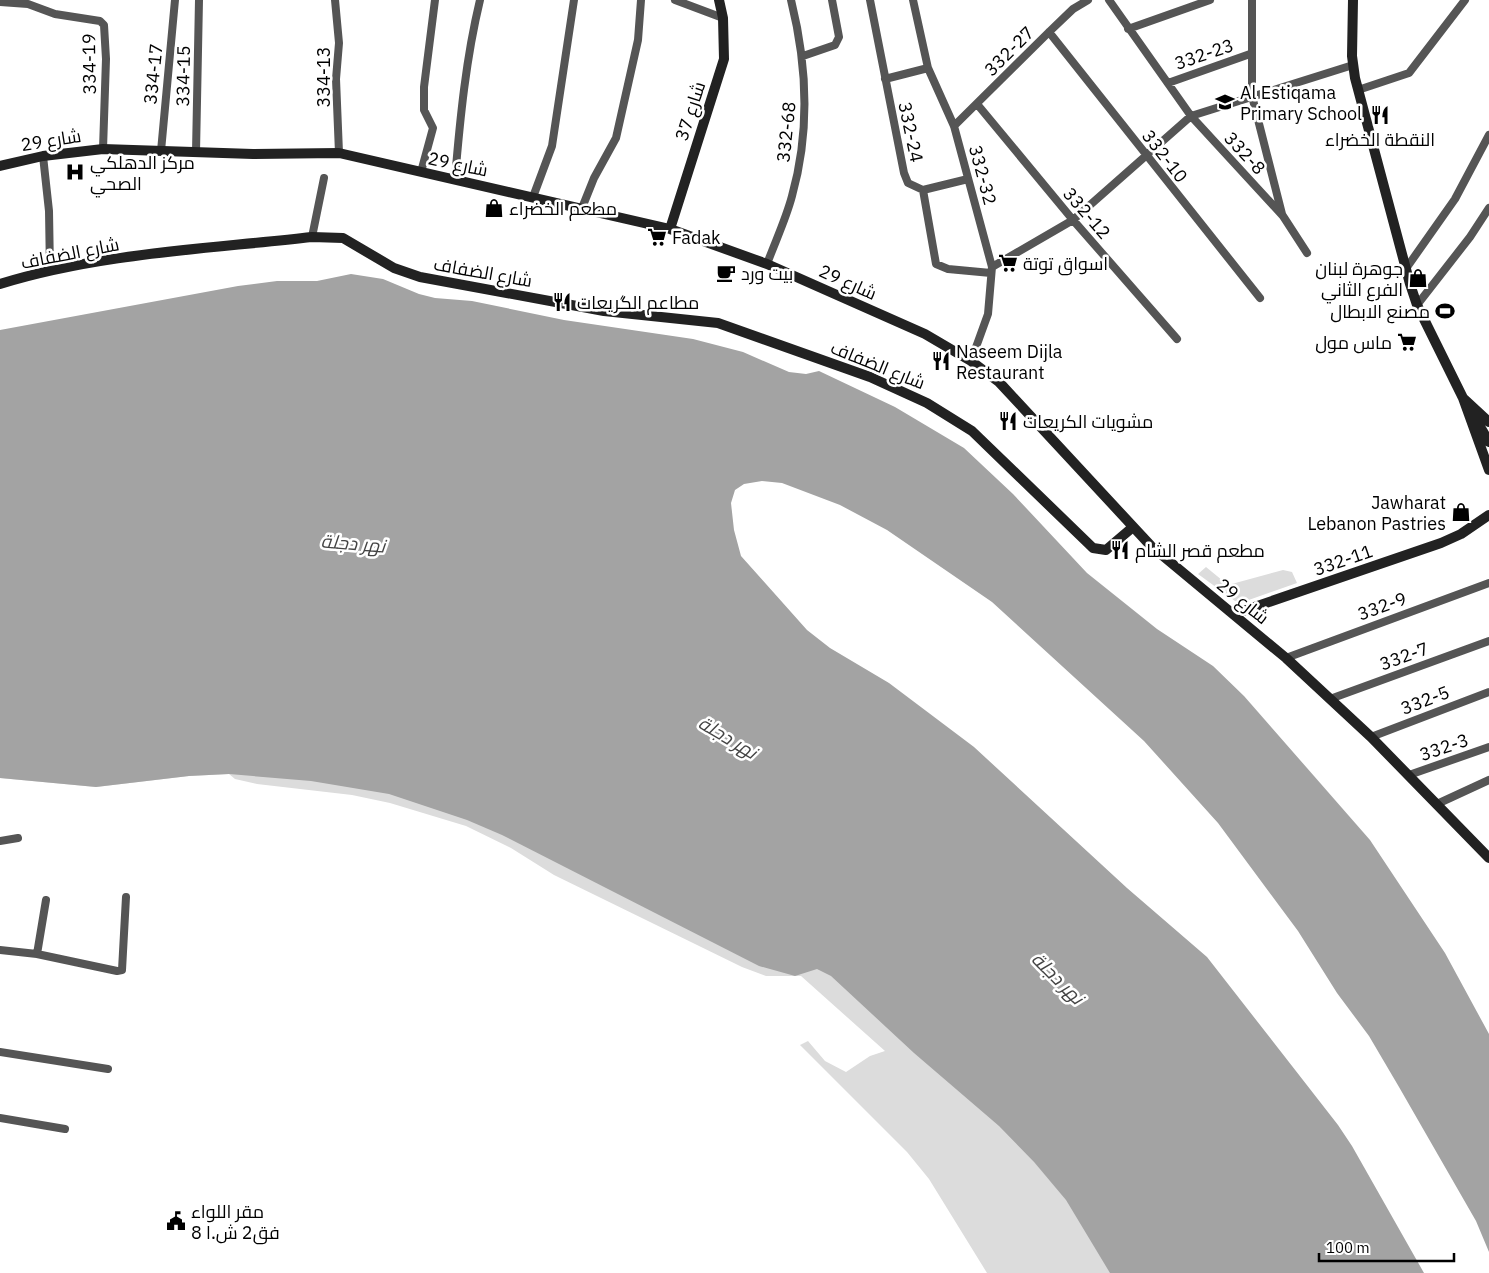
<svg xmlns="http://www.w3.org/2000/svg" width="1489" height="1273" font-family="'IBM Plex Sans',Cairo,sans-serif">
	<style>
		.green { fill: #dcdcdc }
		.water { fill: #a3a3a3 }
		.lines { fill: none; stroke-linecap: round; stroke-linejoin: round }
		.street { stroke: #555; stroke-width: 8 }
		.secondary { stroke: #222; stroke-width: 10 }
		.labels { text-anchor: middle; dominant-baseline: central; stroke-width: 5; stroke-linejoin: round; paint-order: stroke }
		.street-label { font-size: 18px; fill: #000; stroke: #fff }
		.poi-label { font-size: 18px; fill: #000; stroke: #fff; text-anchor: start }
		.water-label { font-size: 19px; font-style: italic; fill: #444; stroke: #fff }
	</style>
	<rect width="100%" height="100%" fill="#fff"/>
	<path class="green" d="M 1206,567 L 1228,585 L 1283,570 L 1292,572 L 1297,583 L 1243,602 L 1235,601 L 1198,574 Z
		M 233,753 L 440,806 L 787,940 L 962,1078 L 1130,1273 L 987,1273 L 929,1179 L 907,1152 L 800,1045 L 808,1041 L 825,1061 L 846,1072 L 870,1056 L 885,1051 L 801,976 L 766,976 L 742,967 L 554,875 L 511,848 L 466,826 L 390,803 L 352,795 L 257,784 L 235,779 L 229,774 L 189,776 L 96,787 L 0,778 Z"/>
	<path class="water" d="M 351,274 L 383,279 L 419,294 L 435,298 L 472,301 L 564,320 L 693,339 L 743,352 L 789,372 L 806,374 L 819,371 L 895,407 L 964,448 L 1013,494 L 1087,573 L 1157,629 L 1213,666 L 1244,696 L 1370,840 L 1445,953 L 1489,1034 L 1489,1252 L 1476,1221 L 1399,1087 L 1369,1036 L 1337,993 L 1298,931 L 1218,823 L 1144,741 L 992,602 L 887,530 L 840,505 L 782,483 L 762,481 L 744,484 L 735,490 L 731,503 L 734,530 L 741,556 L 807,630 L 830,648 L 889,683 L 974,747 L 1127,888 L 1207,957 L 1338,1125 L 1352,1146 L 1424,1273 L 1110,1273 L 1066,1200 L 1034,1162 L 999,1126 L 914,1053 L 831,976 L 817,969 L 795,976 L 759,966 L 502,835 L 467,820 L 389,794 L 311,781 L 229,774 L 189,776 L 96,787 L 0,778 L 0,330 L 238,286 L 277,281 L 317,281 Z"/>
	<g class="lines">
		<path class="street" d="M 335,0 L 339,43 L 336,79 L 339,153
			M 675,0 L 723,18
			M 870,0 L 904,173 L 908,183 L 923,190 L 936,264 L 948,269 L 991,273
			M 913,0 L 928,68 L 954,126 L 992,267 L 988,314 L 971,361
			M 1109,0 L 1191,116 L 1283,216 L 1307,253
			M 1252,0 L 1252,96 L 1282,214
			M 0,2 L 28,4 L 55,14 L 100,21 L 104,25 L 106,59 L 103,149
			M 1128,29 L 1210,0
			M 1049,32 L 1260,298
			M 803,56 L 835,45 L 839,37 L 832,0
			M 885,79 L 928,68
			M 1168,83 L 1250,54
			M 1358,90 L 1409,73 L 1465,0
			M 977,104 L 1073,220 L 1177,339
			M 954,126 L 1049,32 L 1073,9 L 1088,0
			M 161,151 L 175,0
			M 196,152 L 199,0
			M 43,156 L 49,211 L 50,271
			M 421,172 L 433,128 L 424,110 L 424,87 L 435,0
			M 455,179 C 460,119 466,58 480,0
			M 923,190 L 968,179
			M 533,197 L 552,146 L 574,0
			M 582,208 L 594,178 L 616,138 L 638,40 L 641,0
			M 312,237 L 324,178
			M 767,264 C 775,242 786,219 792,196 C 810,132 807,64 791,0
			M 992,267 L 1073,220 L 1191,116 L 1353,65
			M 1405,270 L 1455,199 L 1489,135
			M 1417,305 L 1470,237 L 1489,208
			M 1286,658 L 1489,583
			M 1330,699 L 1489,641
			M 1371,737 L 1489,692
			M 1409,775 L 1489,747
			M 1437,804 L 1489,780
			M 0,841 L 18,838
			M 0,950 L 37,954 L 117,971 L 122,970 L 126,897
			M 37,954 L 46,900
			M 0,1052 L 108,1069
			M 0,1118 L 65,1129"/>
		<path class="secondary" d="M 1353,0 L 1352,56 L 1355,78 L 1410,284 L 1417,305 L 1463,398 L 1489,470
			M 0,166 L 43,156 L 103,149 L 253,154 L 339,153 L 670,229 L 767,264 L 925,334 L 971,361 L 999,382 L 1151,546 L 1286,658 L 1371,737 L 1489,858
			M 670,229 L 724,59 L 723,18 L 719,0
			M 0,284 C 100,253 209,249 312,237 L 343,238 L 394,268 L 420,277 L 604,311 L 718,323 L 870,377 L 927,403 L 972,431 L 1093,548 L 1106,550 L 1133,527
			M 1464,399 L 1489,422
			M 1475,418 L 1489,442
			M 1234,614 L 1441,543 L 1461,534 L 1489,515"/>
	</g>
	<defs>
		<g id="school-bare" transform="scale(1.5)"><path d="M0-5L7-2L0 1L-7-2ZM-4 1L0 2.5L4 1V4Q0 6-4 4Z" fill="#000" stroke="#fff" stroke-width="2.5" paint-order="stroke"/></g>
		<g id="restaurant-bare" transform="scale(1.5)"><path d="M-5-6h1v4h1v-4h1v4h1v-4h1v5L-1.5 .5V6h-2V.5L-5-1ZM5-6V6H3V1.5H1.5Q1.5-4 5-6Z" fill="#000" stroke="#fff" stroke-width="2.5" paint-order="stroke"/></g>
		<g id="hospital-bare" transform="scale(1.5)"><path d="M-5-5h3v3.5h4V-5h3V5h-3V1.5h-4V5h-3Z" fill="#000" stroke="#fff" stroke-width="2.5" paint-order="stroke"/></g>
		<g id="shop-bare" transform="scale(1.5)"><path d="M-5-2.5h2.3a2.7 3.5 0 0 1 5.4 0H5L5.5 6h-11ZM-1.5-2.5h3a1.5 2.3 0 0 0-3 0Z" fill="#000" stroke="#fff" stroke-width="2.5" paint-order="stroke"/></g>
		<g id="supermarket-bare" transform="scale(1.5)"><path d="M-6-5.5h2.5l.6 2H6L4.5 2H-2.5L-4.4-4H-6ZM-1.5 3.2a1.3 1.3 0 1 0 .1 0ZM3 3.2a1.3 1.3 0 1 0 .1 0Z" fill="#000" stroke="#fff" stroke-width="2.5" paint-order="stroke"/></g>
		<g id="cafe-bare" transform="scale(1.5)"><path d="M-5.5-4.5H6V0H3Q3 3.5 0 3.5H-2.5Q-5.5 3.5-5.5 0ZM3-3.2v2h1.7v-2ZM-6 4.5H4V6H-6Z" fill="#000" stroke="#fff" stroke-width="2.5" paint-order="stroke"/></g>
		<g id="stadium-bare" transform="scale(1.5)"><path d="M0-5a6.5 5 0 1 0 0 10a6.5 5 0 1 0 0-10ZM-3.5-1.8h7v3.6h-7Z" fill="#000" stroke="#fff" stroke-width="2.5" paint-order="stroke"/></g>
		<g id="civic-bare" transform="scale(1.5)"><path d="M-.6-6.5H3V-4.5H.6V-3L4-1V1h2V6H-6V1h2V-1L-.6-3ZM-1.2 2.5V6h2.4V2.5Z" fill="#000" stroke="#fff" stroke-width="2.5" paint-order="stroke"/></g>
	</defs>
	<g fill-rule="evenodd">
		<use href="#school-bare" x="1225" y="102"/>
		<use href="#restaurant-bare" x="1380" y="115"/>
		<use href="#hospital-bare" x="75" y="172"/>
		<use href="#shop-bare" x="494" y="208"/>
		<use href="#supermarket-bare" x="657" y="237"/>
		<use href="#supermarket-bare" x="1008" y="263"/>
		<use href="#cafe-bare" x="726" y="273"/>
		<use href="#shop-bare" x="1418" y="278"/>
		<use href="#restaurant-bare" x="562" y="302"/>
		<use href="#stadium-bare" x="1445" y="311"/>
		<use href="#supermarket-bare" x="1407" y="342"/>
		<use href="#restaurant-bare" x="941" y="361"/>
		<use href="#restaurant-bare" x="1008" y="421"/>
		<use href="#shop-bare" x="1461" y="512"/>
		<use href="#restaurant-bare" x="1120" y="550"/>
		<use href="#civic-bare" x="176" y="1221"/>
	</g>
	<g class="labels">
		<g class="street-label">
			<text transform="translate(1009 51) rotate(-45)">332-27</text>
			<text transform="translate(1204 54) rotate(-19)">332-23</text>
			<text transform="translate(89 64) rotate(-91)">334-19</text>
			<text transform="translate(153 74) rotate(-84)">334-17</text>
			<text transform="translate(183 76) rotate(-89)">334-15</text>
			<text transform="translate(323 77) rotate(-90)">334-13</text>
			<text transform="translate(690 111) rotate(-72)">شارع 37</text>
			<text transform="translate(786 132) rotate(-84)">332-68</text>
			<text transform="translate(911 132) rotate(78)">332-24</text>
			<text transform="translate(51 140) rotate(-9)">شارع 29</text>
			<text transform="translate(1245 153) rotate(47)">332-8</text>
			<text transform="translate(1165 156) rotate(52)">332-10</text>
			<text transform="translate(458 164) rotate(12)">شارع 29</text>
			<text transform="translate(983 175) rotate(75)">332-32</text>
			<text transform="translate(1087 213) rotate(49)">332-12</text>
			<text transform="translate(70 253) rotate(-11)">شارع الضفاف</text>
			<text transform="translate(483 272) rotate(10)">شارع الضفاف</text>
			<text transform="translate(848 282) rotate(24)">شارع 29</text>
			<text transform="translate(878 365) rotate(22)">شارع الضفاف</text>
			<text transform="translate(1343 560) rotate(-19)">332-11</text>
			<text transform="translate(1243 601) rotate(39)">شارع 29</text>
			<text transform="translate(1382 606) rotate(-20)">332-9</text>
			<text transform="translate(1404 656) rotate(-20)">332-7</text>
			<text transform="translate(1425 700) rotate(-21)">332-5</text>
			<text transform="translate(1444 747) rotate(-19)">332-3</text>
		</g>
		<g class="poi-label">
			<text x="1240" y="92">Al Estiqama<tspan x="1240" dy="21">Primary School</tspan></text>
			<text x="1380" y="139" text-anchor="middle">النقطة الخضراء</text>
			<text x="90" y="162">مركز الدهلكي<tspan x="90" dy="21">الصحي</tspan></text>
			<text x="509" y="208">مطعم الخضراء</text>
			<text x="672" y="237">Fadak</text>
			<text x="1023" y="263">اسواق توتة</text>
			<text x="1403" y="268" text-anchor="end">جوهرة لبنان<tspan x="1403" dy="21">الفرع الثاني</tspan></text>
			<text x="741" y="273">بيت ورد</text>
			<text x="577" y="302">مطاعم الگريعات</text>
			<text x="1430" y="311" text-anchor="end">مصنع الابطال</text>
			<text x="1392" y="342" text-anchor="end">ماس مول</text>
			<text x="956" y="351">Naseem Dijla<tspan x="956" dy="21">Restaurant</tspan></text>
			<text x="1023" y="421">مشويات الكريعات</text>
			<text x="1446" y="502" text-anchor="end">Jawharat<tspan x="1446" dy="21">Lebanon Pastries</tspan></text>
			<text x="1135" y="550">مطعم قصر الشام</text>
			<text x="191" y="1211">مقر اللواء<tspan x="191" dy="21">8 فق2 ش.ا</tspan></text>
		</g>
		<g class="water-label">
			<text transform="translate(353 543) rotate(5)">نهر دجلة</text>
			<text transform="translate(728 737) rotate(31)">نهر دجلة</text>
			<text transform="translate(1058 978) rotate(45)">نهر دجلة</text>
		</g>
	</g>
	<path d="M1319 1253v8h135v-8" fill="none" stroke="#000000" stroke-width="2.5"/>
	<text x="1326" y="1253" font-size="15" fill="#000000" stroke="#ffffff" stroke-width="4" paint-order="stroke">100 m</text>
</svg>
